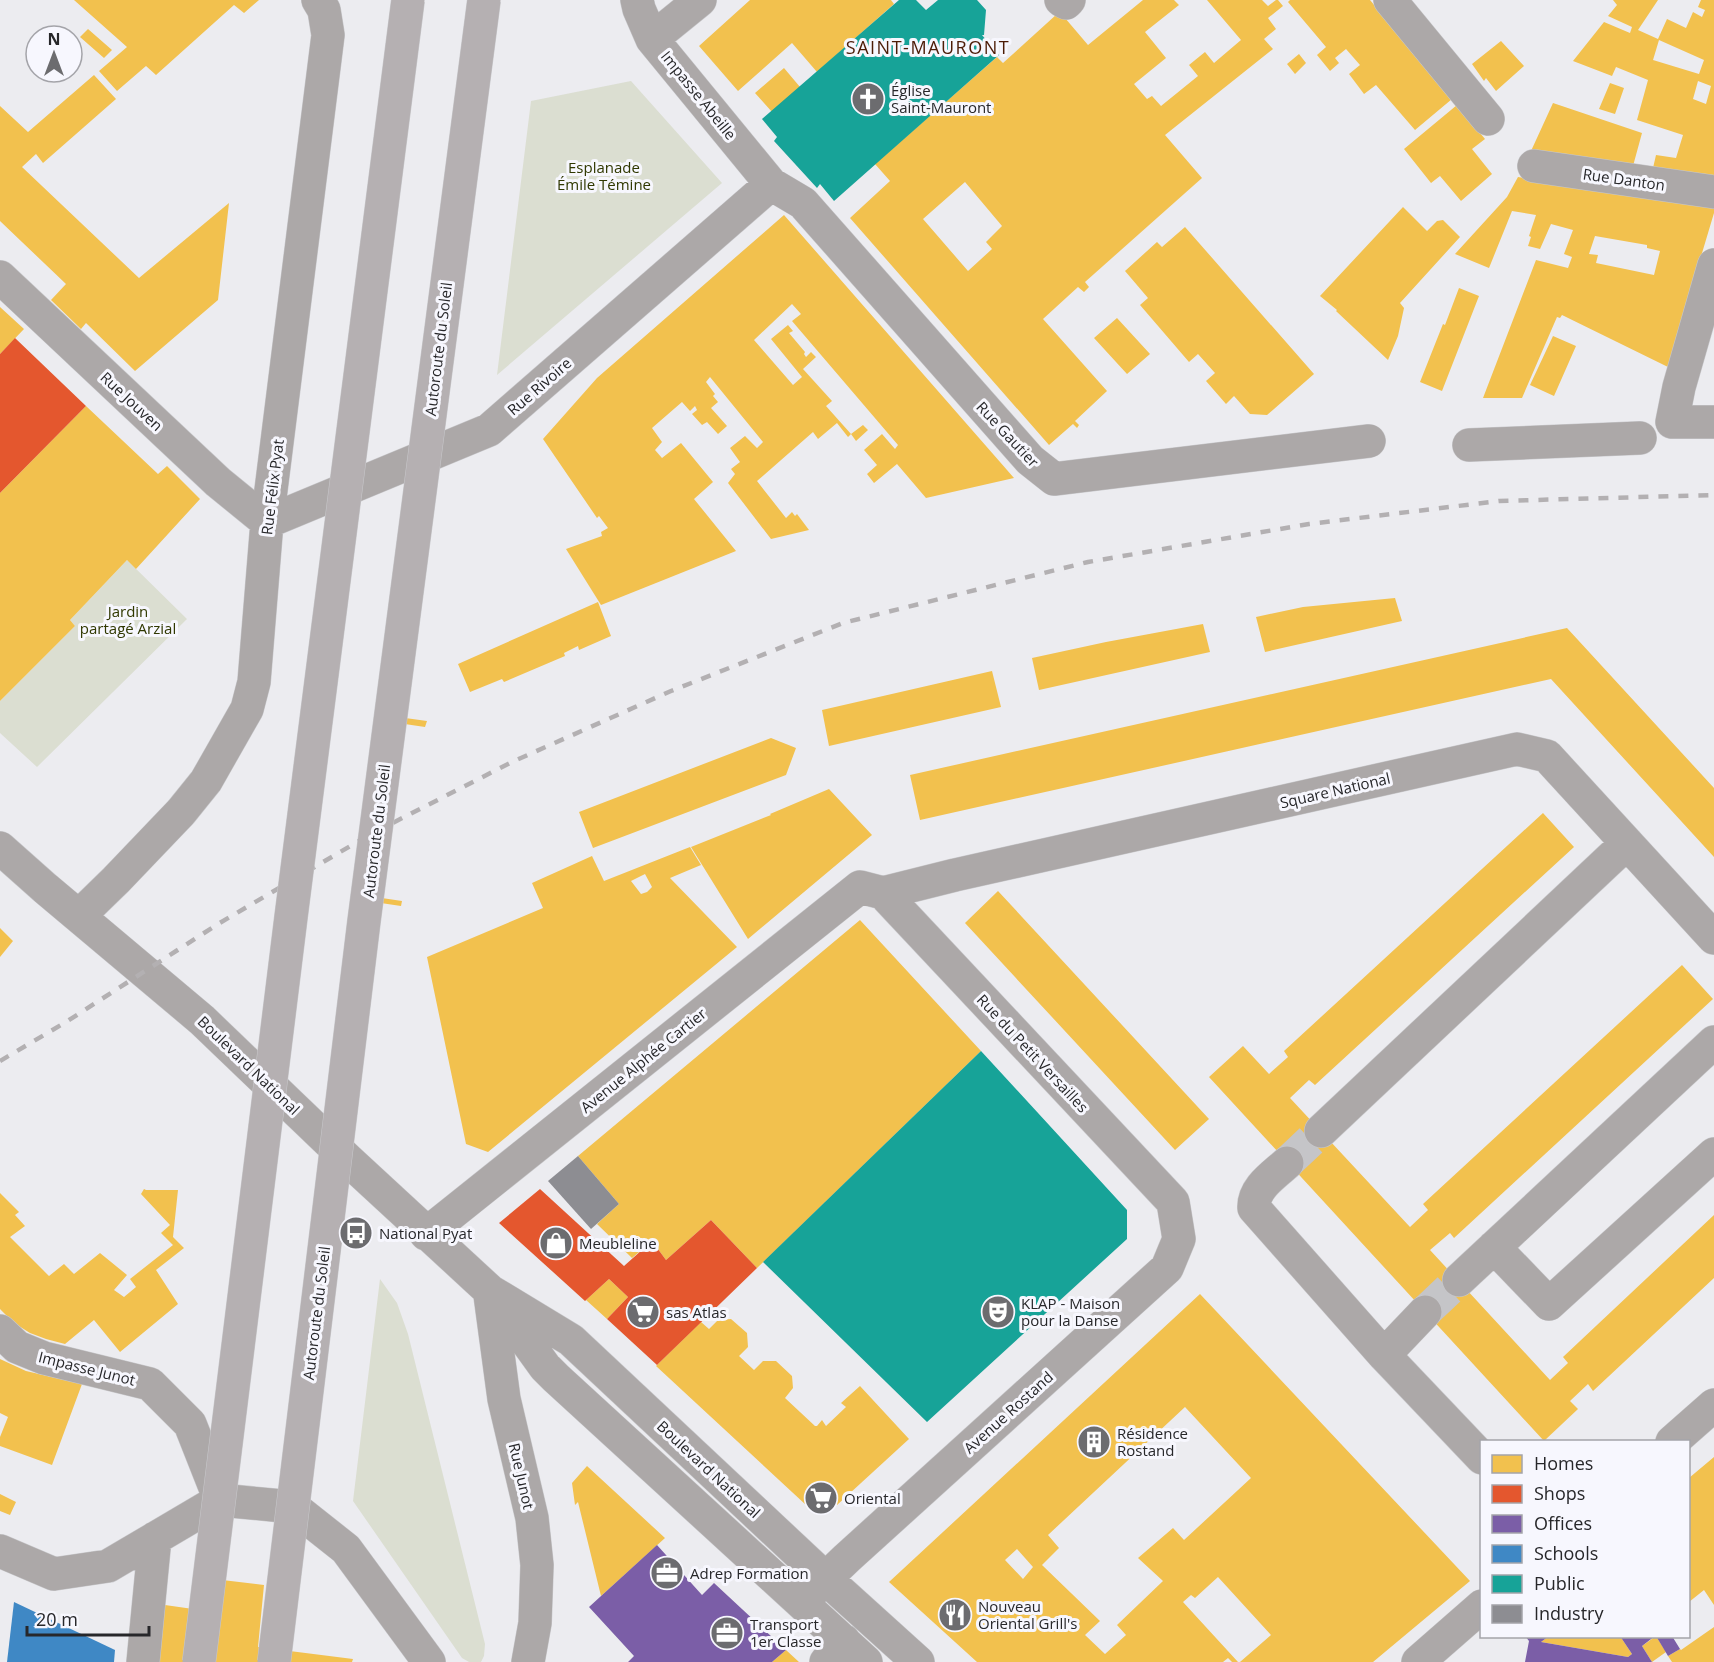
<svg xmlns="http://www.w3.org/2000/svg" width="1714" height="1662" font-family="'Open Sans',sans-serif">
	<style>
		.green { fill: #dbded1 }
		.homes { fill: #f2c14e; fill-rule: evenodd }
		.shops { fill: #e4572e }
		.offices { fill: #7b5ea7 }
		.schools { fill: #3f88c5 }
		.public { fill: #17a398 }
		.industry { fill: #8d8d92 }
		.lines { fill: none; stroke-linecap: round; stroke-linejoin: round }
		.minor-tunnel { stroke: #c5c5c8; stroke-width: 33; stroke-dasharray: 33 16; stroke-linecap: butt }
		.minor-casing { stroke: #c9c9cc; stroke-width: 34 }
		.minor { stroke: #aca8a8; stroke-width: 33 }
		.rail { stroke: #b3b0b2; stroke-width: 4.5; stroke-dasharray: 10 10; stroke-linecap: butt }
		.highway-bridge-casing { stroke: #c9c9cc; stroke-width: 34; stroke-linecap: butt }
		.highway-bridge { stroke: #b5b0b2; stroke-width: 33 }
		.labels { text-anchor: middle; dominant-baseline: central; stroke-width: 6; stroke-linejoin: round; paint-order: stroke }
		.poi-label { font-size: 15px; fill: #27272a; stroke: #f7f7fe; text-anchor: start }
		.street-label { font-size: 15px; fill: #27272a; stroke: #f7f7fe }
		.park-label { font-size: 15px; fill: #303801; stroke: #f7f7fe }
		.quarter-label { font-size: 18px; letter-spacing: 1.5px; fill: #4c1c07; stroke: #f7f7fe }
	</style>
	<rect width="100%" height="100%" fill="#ececf0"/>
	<path class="green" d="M 631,81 L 722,183 L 497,375 L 531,101 Z
		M 127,560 L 187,619 L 37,767 L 0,733 L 0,701 L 75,626 L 70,620 Z
		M 380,1279 L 397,1303 L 408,1334 L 485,1644 L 484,1656 L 481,1662 L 469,1662 L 462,1658 L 353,1501 Z"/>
	<path class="homes" d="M 74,0 L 259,0 L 244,13 L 234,5 L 156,75 L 146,66 L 117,91 L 99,71 L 127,47 Z
		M 750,0 L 891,0 L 894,4 L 817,72 L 792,43 L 738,91 L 699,46 Z
		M 1143,0 L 1174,0 L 1179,5 L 1145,32 L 1166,58 L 1134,84 L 1147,99 L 1152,96 L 1161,106 L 1198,76 L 1189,65 L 1205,52 L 1214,63 L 1241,40 L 1207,0 L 1262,0 L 1268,6 L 1276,0 L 1278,0 L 1283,6 L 1268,18 L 1276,29 L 1264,39 L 1273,49 L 1165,135 L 1202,178 L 1085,282 L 1089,287 L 1084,292 L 1078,287 L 1043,319 L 1107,391 L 1075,421 L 1079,425 L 1077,428 L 1073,424 L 1049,445 L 850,218 L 890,181 L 875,164 L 997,57 L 1003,63 L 1057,14 L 1065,18 L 1088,45 ZM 965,182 L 1002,226 L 986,242 L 992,249 L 968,271 L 923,219 Z
		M 1290,0 L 1370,0 L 1452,99 L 1415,130 L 1376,85 L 1364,94 L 1349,74 L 1360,65 L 1346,49 L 1335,58 L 1339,63 L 1330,71 L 1317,55 L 1326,47 L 1288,2 Z
		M 1613,0 L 1658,0 L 1638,30 L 1658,39 L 1667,19 L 1686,28 L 1693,12 L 1702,17 L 1705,10 L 1698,7 L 1701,0 L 1714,0 L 1714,178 L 1653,168 L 1656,155 L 1676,158 L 1683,135 L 1637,120 L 1648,80 L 1616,67 L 1612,76 L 1573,61 L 1604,22 L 1630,33 L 1632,27 L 1608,16 L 1617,5 ZM 1659,40 L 1704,60 L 1699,74 L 1653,60 ZM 1698,81 L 1711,86 L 1706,104 L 1693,99 Z
		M 88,29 L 112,50 L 104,58 L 80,37 Z
		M 1501,41 L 1524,66 L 1496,91 L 1486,78 L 1484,81 L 1472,64 Z
		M 1299,54 L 1306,63 L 1295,74 L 1287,64 Z
		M 784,68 L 800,87 L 772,112 L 755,93 Z
		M 94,75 L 116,99 L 43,163 L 36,154 L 22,167 L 139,278 L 229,203 L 218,300 L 135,371 L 86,323 L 81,329 L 51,300 L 66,284 L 0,221 L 0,106 L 28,132 Z
		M 1610,83 L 1624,88 L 1615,114 L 1599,109 Z
		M 1553,103 L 1642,133 L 1633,166 L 1531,151 Z
		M 1457,105 L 1485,139 L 1472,149 L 1492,174 L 1461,201 L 1440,176 L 1431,183 L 1404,149 Z
		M 1518,177 L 1714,208 L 1714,213 L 1668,367 L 1562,315 L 1560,318 L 1557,317 L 1522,398 L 1483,398 L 1536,260 L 1568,268 L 1572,257 L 1564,254 L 1573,230 L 1551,224 L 1540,249 L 1528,246 L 1531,237 L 1529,236 L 1536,215 L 1512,211 L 1489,268 L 1455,254 L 1507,197 ZM 1595,236 L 1647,245 L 1647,248 L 1660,251 L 1654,275 L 1596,263 L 1598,255 L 1589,254 Z
		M 1403,207 L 1427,231 L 1437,221 L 1443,220 L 1460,237 L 1400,303 L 1404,308 L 1398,336 L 1388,360 L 1336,311 L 1337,310 L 1320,296 Z
		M 784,215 L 1014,478 L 926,498 L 897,464 L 874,483 L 867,474 L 877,465 L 864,450 L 882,434 L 895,449 L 898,445 L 792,321 L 801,314 L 792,304 L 754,340 L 793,385 L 802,377 L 771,339 L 788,325 L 793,331 L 789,333 L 805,352 L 804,354 L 806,357 L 811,352 L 816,357 L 803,369 L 832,401 L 826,406 L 851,434 L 848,437 L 837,423 L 818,439 L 813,432 L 757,481 L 786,518 L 792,512 L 795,516 L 797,514 L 809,530 L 771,539 L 728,483 L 735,474 L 731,469 L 740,462 L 730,448 L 745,436 L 757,448 L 763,442 L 710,377 L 706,382 L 715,394 L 713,396 L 718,402 L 711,408 L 727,426 L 718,434 L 707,422 L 702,425 L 692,414 L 697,410 L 695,406 L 690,411 L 682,402 L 652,428 L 662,442 L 655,450 L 662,458 L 681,443 L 713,482 L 694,499 L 736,551 L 601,605 L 566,549 L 602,536 L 601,532 L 608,528 L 599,516 L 597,518 L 543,439 L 597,378 Z
		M 1185,227 L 1314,374 L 1267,415 L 1250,414 L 1234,396 L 1226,404 L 1206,381 L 1215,373 L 1198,354 L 1189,362 L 1140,305 L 1148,298 L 1125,271 L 1157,242 L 1162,247 Z
		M 1459,288 L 1479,296 L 1442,391 L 1420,382 L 1443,324 L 1445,325 Z
		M 0,307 L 24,329 L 0,354 Z
		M 1117,318 L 1150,354 L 1127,374 L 1094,338 Z
		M 1553,336 L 1576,346 L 1554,396 L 1530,385 Z
		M 86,406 L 158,474 L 167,466 L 200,499 L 136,569 L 127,560 L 70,620 L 75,626 L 0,701 L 0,493 Z
		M 863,425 L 868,430 L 856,441 L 851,434 Z
		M 1395,598 L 1402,621 L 1265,652 L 1256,617 L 1303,607 Z
		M 598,602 L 611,636 L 579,650 L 578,646 L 564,653 L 565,656 L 504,682 L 502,679 L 470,692 L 458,664 Z
		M 1203,624 L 1210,652 L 1039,690 L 1032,658 L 1106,642 Z
		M 1567,628 L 1714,788 L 1714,857 L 1551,679 L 920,820 L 910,775 Z
		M 992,671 L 1001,707 L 829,746 L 822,710 Z
		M 398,717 L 427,721 L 425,727 L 398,723 Z
		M 771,738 L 796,748 L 786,775 L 593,848 L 579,812 Z
		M 829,789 L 872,835 L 748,939 L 691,847 L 771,815 L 770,814 Z
		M 1543,813 L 1574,847 L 1315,1085 L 1309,1080 L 1290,1098 L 1410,1227 L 1428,1210 L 1423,1204 L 1682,965 L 1713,999 L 1454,1238 L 1450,1233 L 1430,1250 L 1550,1380 L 1568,1363 L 1563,1357 L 1714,1215 L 1714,1278 L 1593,1391 L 1588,1384 L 1570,1401 L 1578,1409 L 1544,1441 L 1209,1077 L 1243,1046 L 1269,1074 L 1288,1057 L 1284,1051 Z
		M 690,847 L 701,865 L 670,878 L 737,947 L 488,1152 L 466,1144 L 427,957 L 543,908 L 532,883 L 592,856 L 604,881 ZM 645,874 L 652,887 L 647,892 L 641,894 L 631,881 Z
		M 998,891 L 1209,1119 L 1175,1150 L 965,923 Z
		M 375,897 L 402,901 L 401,906 L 374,902 Z
		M 860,920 L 981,1051 L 757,1268 L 711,1220 L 666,1260 L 652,1241 L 632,1258 L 597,1224 L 619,1204 L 578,1156 Z
		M 0,928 L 13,941 L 0,957 Z
		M 144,1189 L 146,1190 L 178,1190 L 173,1237 L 184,1248 L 156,1270 L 178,1304 L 120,1352 L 94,1320 L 65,1344 L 46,1339 L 30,1333 L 14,1323 L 0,1309 L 0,1193 L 19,1212 L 15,1215 L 25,1226 L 10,1237 L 49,1276 L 64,1264 L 74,1274 L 100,1253 L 127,1275 L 114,1290 L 124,1297 L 136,1287 L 130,1279 L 173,1245 L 161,1233 L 170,1225 L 141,1194 Z
		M 609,1279 L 628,1297 L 607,1319 L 586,1300 Z
		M 1200,1294 L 1470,1581 L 1373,1662 L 1240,1662 L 1271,1635 L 1218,1577 L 1195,1598 L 1191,1595 L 1183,1602 L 1238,1662 L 1232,1662 L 1228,1658 L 1223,1662 L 977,1662 L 889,1582 ZM 1185,1407 L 1251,1478 L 1184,1540 L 1173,1528 L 1138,1558 L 1163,1581 L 1117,1625 L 1126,1635 L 1105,1654 L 1085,1635 L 1100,1621 L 1042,1565 L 1059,1548 L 1048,1535 ZM 1017,1549 L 1033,1567 L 1023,1579 L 1005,1560 Z
		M 731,1319 L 747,1333 L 748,1347 L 739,1356 L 754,1370 L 763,1361 L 776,1361 L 792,1376 L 793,1388 L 785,1398 L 815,1426 L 817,1426 L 822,1420 L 826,1426 L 846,1407 L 841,1403 L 860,1386 L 909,1439 L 837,1505 L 806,1505 L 656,1366 L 701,1322 L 709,1329 L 718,1320 Z
		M 0,1359 L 26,1371 L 82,1384 L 52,1465 L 0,1446 L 0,1437 L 8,1417 L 0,1413 Z
		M 1714,1457 L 1714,1605 L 1704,1590 L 1689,1602 L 1689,1478 Z
		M 587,1466 L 665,1538 L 601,1596 L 578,1502 L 575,1505 L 572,1483 Z
		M 0,1494 L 16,1502 L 10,1515 L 0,1511 Z
		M 197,1577 L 264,1585 L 258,1647 L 353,1659 L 352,1662 L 158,1662 L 165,1605 L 193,1609 Z
		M 1714,1627 L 1714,1662 L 1672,1662 L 1668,1656 L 1680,1649 L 1681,1650 Z
		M 1549,1636 L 1620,1636 L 1632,1654 L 1628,1657 L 1541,1642 Z
		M 1656,1636 L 1666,1652 L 1652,1662 L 1642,1646 Z
		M 786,1650 L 799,1662 L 772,1662 Z"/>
	<path class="shops" d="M 15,338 L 86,406 L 0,493 L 0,354 Z
		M 540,1189 L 624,1266 L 652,1241 L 666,1260 L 711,1220 L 757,1268 L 657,1365 L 607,1319 L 628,1297 L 609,1279 L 585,1301 L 499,1223 Z"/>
	<path class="offices" d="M 657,1545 L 702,1595 L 714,1583 L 786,1650 L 772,1662 L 628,1662 L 634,1656 L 589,1607 Z
		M 1525,1636 L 1549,1636 L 1541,1642 L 1628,1657 L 1632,1654 L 1620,1636 L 1655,1636 L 1642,1646 L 1652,1662 L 1525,1662 L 1529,1641 Z
		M 1656,1636 L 1672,1636 L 1680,1649 L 1668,1656 Z"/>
	<path class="schools" d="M 14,1602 L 115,1650 L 114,1662 L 7,1662 Z"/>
	<path class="public" d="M 899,0 L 916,0 L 926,10 L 938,0 L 977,0 L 986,10 L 984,35 L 982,35 L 999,55 L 834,201 L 820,184 L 817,188 L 774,141 L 777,137 L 762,119 Z
		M 981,1051 L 1127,1210 L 1127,1239 L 927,1422 L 763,1262 Z"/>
	<path class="industry" d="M 578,1156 L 619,1204 L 591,1229 L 548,1181 Z"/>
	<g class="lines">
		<path class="minor-tunnel" d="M 1287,1163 L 1321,1131
			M 1425,1312 L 1459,1280"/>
		<g class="minor-casing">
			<path id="minor" d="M 637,0 L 639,9 L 652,39 L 771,184 L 803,203 L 1030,460 L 1054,479 L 1369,441
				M 1061,0 L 1066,3 L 1069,0
				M 1390,0 L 1488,119
				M 652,39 L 700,0
				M 1534,166 L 1714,192
				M 1714,265 L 1679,387 L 1672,422 L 1714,422
				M 0,277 L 218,482 L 267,522 L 489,430 L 771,184
				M 1469,445 L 1640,438
				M 0,848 L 45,888 L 202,1020 L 348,1160 L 490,1291 L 571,1340 L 825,1578 L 918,1662
				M 883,893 L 955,875 L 1517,749 L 1547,756 L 1714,938
				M 79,916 L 116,880 L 181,812 L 206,781 L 247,709 L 254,682 L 267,522 L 328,35 L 324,10 L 318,0
				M 1321,1131 L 1627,843
				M 1287,1163 C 1274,1175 1253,1188 1254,1208 L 1384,1355 L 1482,1458
				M 426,1234 L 860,887 L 883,893 L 1173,1202 L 1179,1239 L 1167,1268 L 847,1558 L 801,1602
				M 1494,1247 L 1549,1304 L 1714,1154
				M 1459,1280 L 1714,1042
				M 490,1295 L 504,1399 L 532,1518 L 537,1565 L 535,1623 L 528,1662
				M 498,1302 L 545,1367 L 556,1378 L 866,1662
				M 0,1331 L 17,1347 L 44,1358 L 150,1384 L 190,1424 L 220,1500
				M 1384,1355 L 1425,1312
				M 1672,1442 L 1714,1405
				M 0,1551 L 54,1574 L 108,1566 L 220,1500 L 293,1507 L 346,1549 L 429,1662
				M 143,1662 L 155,1538
				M 826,1662 L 844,1641
				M 1418,1662 L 1482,1606"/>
		</g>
		<use href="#minor" class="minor"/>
		<path class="rail" d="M 0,1061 L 66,1022 L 218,924 L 369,835 L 512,762 L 671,691 L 843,623 L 1088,562 L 1309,524 L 1499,501 L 1714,495"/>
		<g class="highway-bridge-casing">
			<path id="highway-bridge" d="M 199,1662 L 291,917 L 408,0
				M 274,1662 L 364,921 L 484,0"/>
		</g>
		<use href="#highway-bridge" class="highway-bridge"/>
	</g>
	<defs>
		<g id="church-disc" transform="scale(1.725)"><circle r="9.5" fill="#6c6c6f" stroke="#f7f7fe"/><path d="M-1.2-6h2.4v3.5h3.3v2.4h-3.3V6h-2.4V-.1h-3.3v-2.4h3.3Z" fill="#fff"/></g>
		<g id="bus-disc" transform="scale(1.725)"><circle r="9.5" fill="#6c6c6f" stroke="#f7f7fe"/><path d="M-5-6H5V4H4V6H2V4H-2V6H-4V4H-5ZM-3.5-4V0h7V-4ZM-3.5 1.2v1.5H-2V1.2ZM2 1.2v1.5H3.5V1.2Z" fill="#fff"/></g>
		<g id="shop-disc" transform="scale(1.725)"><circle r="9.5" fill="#6c6c6f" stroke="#f7f7fe"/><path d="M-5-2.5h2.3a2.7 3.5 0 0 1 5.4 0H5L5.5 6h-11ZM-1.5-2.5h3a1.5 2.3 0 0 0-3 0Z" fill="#fff"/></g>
		<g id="supermarket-disc" transform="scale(1.725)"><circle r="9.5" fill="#6c6c6f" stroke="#f7f7fe"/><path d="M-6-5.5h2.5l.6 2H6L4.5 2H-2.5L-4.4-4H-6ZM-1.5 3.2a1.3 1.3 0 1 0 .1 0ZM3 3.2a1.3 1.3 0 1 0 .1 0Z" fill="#fff"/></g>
		<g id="theatre-disc" transform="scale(1.725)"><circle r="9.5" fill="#6c6c6f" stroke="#f7f7fe"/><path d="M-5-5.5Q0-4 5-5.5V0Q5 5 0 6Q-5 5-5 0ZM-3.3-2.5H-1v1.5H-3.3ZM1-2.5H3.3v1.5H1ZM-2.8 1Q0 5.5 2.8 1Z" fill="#fff"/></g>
		<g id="building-disc" transform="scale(1.725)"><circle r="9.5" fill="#6c6c6f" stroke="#f7f7fe"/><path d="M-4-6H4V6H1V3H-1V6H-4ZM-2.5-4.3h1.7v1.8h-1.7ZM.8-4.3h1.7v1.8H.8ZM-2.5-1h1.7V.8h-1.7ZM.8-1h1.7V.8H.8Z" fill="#fff"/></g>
		<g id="office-disc" transform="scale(1.725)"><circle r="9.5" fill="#6c6c6f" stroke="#f7f7fe"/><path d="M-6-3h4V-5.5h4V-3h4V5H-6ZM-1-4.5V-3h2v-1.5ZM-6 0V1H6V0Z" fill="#fff"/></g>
		<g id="restaurant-disc" transform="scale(1.725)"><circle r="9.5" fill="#6c6c6f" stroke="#f7f7fe"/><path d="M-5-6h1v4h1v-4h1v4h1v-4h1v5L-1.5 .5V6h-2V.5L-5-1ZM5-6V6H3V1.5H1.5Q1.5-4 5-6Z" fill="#fff"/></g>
	</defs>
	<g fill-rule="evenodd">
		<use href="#church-disc" x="868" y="99"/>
		<use href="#bus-disc" x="356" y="1233"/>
		<use href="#shop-disc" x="556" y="1243"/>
		<use href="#supermarket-disc" x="643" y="1312"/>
		<use href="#theatre-disc" x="998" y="1312"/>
		<use href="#building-disc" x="1094" y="1442"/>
		<use href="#supermarket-disc" x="821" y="1498"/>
		<use href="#office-disc" x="667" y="1573"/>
		<use href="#restaurant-disc" x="955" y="1615"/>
		<use href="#office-disc" x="727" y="1633"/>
	</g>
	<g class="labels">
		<g class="poi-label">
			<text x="891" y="90">Église<tspan x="891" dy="17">Saint-Mauront</tspan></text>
			<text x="379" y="1233">National Pyat</text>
			<text x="579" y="1243">Meubleline</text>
			<text x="1021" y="1303">KLAP - Maison<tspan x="1021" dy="17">pour la Danse</tspan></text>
			<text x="666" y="1312">sas Atlas</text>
			<text x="1117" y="1433">Résidence<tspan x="1117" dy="17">Rostand</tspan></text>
			<text x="844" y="1498">Oriental</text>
			<text x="690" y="1573">Adrep Formation</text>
			<text x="978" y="1606">Nouveau<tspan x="978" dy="17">Oriental Grill's</tspan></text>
			<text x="750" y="1624">Transport<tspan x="750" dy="17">1er Classe</tspan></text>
		</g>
		<g class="street-label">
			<text transform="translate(699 95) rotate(51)">Impasse Abeille</text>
			<text transform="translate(1624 179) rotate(8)">Rue Danton</text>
			<text transform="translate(438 349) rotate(-83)">Autoroute du Soleil</text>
			<text transform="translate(539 386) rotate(-41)">Rue Rivoire</text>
			<text transform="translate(132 401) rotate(43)">Rue Jouven</text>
			<text transform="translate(1008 434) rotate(47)">Rue Gautier</text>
			<text transform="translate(272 487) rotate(-83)">Rue Félix Pyat</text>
			<text transform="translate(1335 790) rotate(-13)">Square National</text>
			<text transform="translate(376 831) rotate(-83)">Autoroute du Soleil</text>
			<text transform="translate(1033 1053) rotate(47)">Rue du Petit Versailles</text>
			<text transform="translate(643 1060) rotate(-39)">Avenue Alphée Cartier</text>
			<text transform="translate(249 1065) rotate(44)">Boulevard National</text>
			<text transform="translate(316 1313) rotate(-83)">Autoroute du Soleil</text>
			<text transform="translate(87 1368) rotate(14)">Impasse Junot</text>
			<text transform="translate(1008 1412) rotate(-42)">Avenue Rostand</text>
			<text transform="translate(709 1469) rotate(43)">Boulevard National</text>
			<text transform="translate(522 1476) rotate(77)">Rue Junot</text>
		</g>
		<g class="park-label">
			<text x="604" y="167">Esplanade<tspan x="604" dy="17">Émile Témine</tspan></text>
			<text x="128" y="611">Jardin<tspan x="128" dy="17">partagé Arzial</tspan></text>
		</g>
		<g class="quarter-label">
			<text x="928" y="47">SAINT-MAURONT</text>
		</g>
	</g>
	<rect x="1480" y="1440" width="210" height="198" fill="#f7f7fe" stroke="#a4a4a9" stroke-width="1.5"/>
	<rect x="1492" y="1455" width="30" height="18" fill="#f2c14e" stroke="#a4a4a9" stroke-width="1.5"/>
	<text x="1534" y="1470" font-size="18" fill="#27272a">Homes</text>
	<rect x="1492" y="1485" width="30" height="18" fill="#e4572e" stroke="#a4a4a9" stroke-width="1.5"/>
	<text x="1534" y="1500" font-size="18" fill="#27272a">Shops</text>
	<rect x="1492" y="1515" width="30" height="18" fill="#7b5ea7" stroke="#a4a4a9" stroke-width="1.5"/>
	<text x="1534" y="1530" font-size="18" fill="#27272a">Offices</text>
	<rect x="1492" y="1545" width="30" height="18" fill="#3f88c5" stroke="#a4a4a9" stroke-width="1.5"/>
	<text x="1534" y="1560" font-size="18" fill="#27272a">Schools</text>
	<rect x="1492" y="1575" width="30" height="18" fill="#17a398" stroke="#a4a4a9" stroke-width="1.5"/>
	<text x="1534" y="1590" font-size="18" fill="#27272a">Public</text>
	<rect x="1492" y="1605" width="30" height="18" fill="#8d8d92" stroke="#a4a4a9" stroke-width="1.5"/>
	<text x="1534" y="1620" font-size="18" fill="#27272a">Industry</text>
	<g transform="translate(54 54)"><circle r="28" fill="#f7f7fe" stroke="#a4a4a9" stroke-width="1.5"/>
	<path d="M0-4.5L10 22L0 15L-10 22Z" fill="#6c6c6f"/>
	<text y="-9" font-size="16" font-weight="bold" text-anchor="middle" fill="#27272a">N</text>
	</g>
	<path d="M27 1626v9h122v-9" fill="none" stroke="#27272a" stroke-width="3"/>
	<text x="36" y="1626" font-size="18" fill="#27272a" stroke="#f7f7fe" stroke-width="4.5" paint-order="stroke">20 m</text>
</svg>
